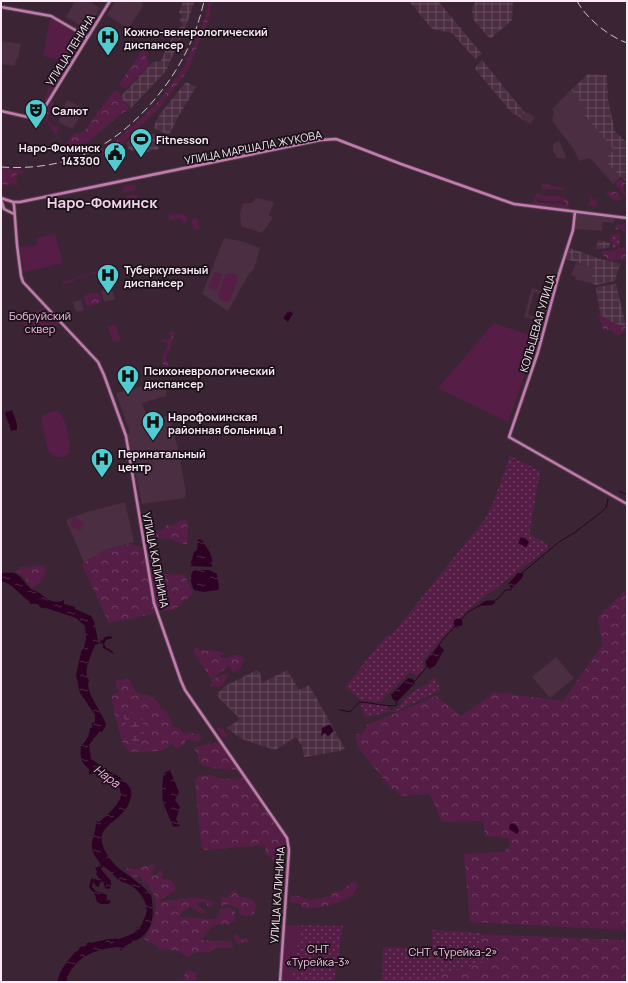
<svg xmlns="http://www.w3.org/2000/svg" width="628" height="983" font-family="Manrope,sans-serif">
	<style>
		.built { fill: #4b2e42 }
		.industrial { fill: url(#industrial-grid) }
		.green { fill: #561e47 }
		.forest { fill: url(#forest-crowns); fill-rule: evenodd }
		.wetland { fill: url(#wetland-marsh) }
		.garden { fill: url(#garden-dots) }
		.water { fill: url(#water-ripples) }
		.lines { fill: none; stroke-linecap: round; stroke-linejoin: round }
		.stream { stroke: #2e0224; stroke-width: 1 }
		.secondary-casing { stroke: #56404f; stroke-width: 4.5 }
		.secondary { stroke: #c57baf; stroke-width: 2.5 }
		.rail { stroke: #d1bfcb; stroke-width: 1; stroke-dasharray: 8 4; stroke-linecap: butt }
		.labels { text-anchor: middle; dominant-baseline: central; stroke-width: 3.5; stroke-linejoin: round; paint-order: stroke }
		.poi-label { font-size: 11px; font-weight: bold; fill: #fbebf5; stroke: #1b1118; text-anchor: start }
		.street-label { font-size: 11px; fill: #fbebf5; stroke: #1b1118 }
		.park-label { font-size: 11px; fill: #fac1e8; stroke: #1b1118 }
		.water-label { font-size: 12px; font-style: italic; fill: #fdb2e5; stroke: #1b1118 }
		.district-label { font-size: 15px; font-weight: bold; fill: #f0d2e6; stroke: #1b1118 }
	</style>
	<defs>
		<pattern id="industrial-grid" width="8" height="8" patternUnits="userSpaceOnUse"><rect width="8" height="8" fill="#4b2e42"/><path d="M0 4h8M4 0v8" fill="none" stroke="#664c5e"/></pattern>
		<pattern id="forest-crowns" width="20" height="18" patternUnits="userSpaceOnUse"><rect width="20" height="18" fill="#561e47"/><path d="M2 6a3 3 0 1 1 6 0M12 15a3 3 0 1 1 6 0" fill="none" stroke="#6f3f62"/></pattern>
		<pattern id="wetland-marsh" width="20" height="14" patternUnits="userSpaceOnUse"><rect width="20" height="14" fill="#561e47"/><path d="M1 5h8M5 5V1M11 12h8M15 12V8" fill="none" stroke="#6f3f62"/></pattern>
		<pattern id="garden-dots" width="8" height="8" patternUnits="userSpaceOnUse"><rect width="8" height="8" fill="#561e47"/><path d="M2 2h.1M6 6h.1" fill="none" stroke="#6f3f62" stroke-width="1.8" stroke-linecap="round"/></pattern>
		<pattern id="water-ripples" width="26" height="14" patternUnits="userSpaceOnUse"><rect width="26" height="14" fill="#2e0224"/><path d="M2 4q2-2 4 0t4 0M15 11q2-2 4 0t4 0" fill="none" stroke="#4d2744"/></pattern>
	</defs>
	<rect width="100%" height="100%" fill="#3b2434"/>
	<path class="built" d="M 75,1 L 89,1 L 100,8 L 87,30 L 66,17 Z
		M 115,1 L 140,1 L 142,2 L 143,6 L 128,29 L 107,15 Z
		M 2,41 L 21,44 L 18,59 L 16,59 L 15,66 L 1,64 Z
		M 571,90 L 589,110 L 583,115 L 615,150 L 604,160 L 621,177 L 613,184 L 590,158 L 579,161 L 573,148 L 552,121 L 554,112 L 552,109 Z
		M 67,100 L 85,109 L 72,129 L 58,122 Z
		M 526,112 L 532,115 L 535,118 L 530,124 L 519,118 Z
		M 559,141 L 566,156 L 565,159 L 557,158 L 553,151 L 553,144 Z
		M 256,198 L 274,202 L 269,215 L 273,218 L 262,233 L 241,226 L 240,213 L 243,203 L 252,203 Z
		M 578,214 L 615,218 L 614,223 L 603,222 L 602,231 L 575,229 L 576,216 Z
		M 224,238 L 241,241 L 260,248 L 254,269 L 249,274 L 228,311 L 202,294 Z
		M 576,263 L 582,265 L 583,264 L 595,268 L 589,283 L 575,279 L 576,277 L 571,275 Z
		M 112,288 L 115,299 L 104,302 L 101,291 Z
		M 532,288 L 546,292 L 545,295 L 534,292 L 528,315 L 539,318 L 538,321 L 524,317 Z
		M 81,300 L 84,310 L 76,312 L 73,302 Z
		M 163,381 L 163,383 L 168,382 L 166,396 L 142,403 L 148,421 L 169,415 L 178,448 L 186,493 L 185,498 L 142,504 L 127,434 L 130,433 L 116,393 Z
		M 125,502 L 134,542 L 105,550 L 84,562 L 66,520 L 87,512 Z
		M 556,657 L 574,678 L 550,698 L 532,677 Z"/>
	<path class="industrial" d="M 183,1 L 194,1 L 194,3 L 187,23 L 166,71 L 131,108 L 120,97 L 153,62 L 161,61 L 169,42 L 182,25 L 182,23 L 180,21 L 182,14 L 179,13 Z
		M 409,1 L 438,1 L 482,54 L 475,59 L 452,33 L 432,29 Z
		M 476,1 L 513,1 L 512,20 L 490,39 L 473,19 L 472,8 Z
		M 482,60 L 525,113 L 520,117 L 512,113 L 475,69 L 476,67 L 476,66 Z
		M 588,74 L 607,75 L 608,99 L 615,132 L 627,142 L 627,182 L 621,177 L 604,160 L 614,150 L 583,114 L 588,110 L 571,90 Z
		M 186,82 L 196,87 L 178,117 L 169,135 L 153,128 L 160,114 Z
		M 141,130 L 157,135 L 159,149 L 139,154 L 138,152 L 129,150 L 126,143 Z
		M 598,240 L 610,243 L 609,248 L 596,249 Z
		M 570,248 L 600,259 L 620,264 L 615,281 L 596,285 L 589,282 L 595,268 L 566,259 Z
		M 616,284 L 627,330 L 627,332 L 603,329 L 596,289 L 597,287 Z
		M 257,670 L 260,673 L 262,683 L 287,670 L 299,690 L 309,685 L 345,749 L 340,751 L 304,757 L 302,746 L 296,737 L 275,750 L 242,739 L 227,728 L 240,719 L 216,695 L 225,686 Z"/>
	<path class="green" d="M 50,19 L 52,19 L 83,39 L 55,86 L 46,84 L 47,78 L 56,80 L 59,60 L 43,56 Z
		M 49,86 L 54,87 L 46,100 L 44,101 L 41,109 Z
		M 135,184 L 136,190 L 123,193 L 122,187 Z
		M 137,194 L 138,203 L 128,205 L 126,196 Z
		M 169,214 L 184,214 L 187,217 L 187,222 L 183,223 C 181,219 180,218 176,218 L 173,221 L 169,220 Z
		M 197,218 L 200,229 L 194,230 L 191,220 Z
		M 55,234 L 63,263 L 24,272 L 20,247 L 37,245 L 37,238 Z
		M 99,270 L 101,272 L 100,273 L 94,274 L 75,279 L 73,282 L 62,284 L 62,282 L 82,276 L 83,274 L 85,276 L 92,273 L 93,272 Z
		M 215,272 L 222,274 L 222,276 L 217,290 L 215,291 L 208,288 Z
		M 229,273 L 236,275 L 238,279 L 230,300 L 225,302 L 219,298 L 218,295 L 225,275 Z
		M 43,308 L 59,324 L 53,329 L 34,336 L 29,334 L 21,319 Z
		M 494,323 L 538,338 L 508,422 L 438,388 Z
		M 115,324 L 121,340 L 115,343 L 113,342 L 108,328 L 110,326 Z
		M 57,411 C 66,415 71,442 69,453 C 63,459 53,459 48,451 L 41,420 C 44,412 49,412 57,411 Z
		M 74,517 L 84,522 L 80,531 L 70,526 Z
		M 220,727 L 222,727 L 228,738 L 222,737 L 217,729 Z
		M 286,925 L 302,925 L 291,982 L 279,982 L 284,947 L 285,944 L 284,941 Z"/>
	<path class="forest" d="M 209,1 L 212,1 L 209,18 L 188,70 L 159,108 L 123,143 L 125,158 L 102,155 L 98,152 L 118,139 L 144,116 L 161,99 L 185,65 L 204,21 Z
		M 147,47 L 148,50 L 146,58 L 150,63 L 147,68 L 126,88 L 121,87 L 119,84 L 144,48 Z
		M 116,90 L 120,93 L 120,98 L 129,107 L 128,110 C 106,122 95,144 68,150 L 66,147 C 67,141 70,138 75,133 L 81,133 L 85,130 L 113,92 Z
		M 53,100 L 53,102 L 47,121 L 51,124 L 59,127 L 56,135 L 61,140 L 61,142 L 45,120 L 43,118 L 51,101 Z
		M 1,168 L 24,171 L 24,173 L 17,174 L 16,182 L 18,184 L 17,186 L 12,184 L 6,185 L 1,184 Z
		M 622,179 L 626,183 L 623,189 L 627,195 L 627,198 L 616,186 L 615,184 L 619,180 Z
		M 543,184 L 562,188 L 566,189 L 564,190 L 543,189 L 541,188 Z
		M 613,191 L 616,192 L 620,196 L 621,200 L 616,201 L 607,195 L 607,192 Z
		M 537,194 C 545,196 555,196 564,197 L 569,202 L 568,207 L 566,208 L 533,205 L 531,203 ZM 537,198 L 547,201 L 564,201 L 566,204 L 564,205 L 541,203 L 537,202 L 536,200 Z
		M 591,196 L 595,201 L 596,199 L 598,199 L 597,206 L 594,207 L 589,204 Z
		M 617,224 L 627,225 L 627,234 L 619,228 L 617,230 L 615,229 Z
		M 620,248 L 627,248 L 627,261 L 618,259 L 612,262 L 607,259 L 601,253 L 603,251 L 612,251 Z
		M 91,293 L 98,293 L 101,297 L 101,302 L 94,305 L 87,306 L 85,303 L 84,296 Z
		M 600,314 C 609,321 616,325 627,326 L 627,331 L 618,335 L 614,334 L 612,330 L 604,329 L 598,316 Z
		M 172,331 L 175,332 L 171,343 L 171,346 C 168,353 166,351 166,360 L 168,363 L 166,374 C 163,365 159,355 168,347 L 168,344 L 165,342 L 159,342 L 163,339 L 168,340 L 171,337 L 170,333 Z
		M 186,519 C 189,528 187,535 187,545 C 174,540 160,535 146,539 L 144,534 L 151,530 L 161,531 L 167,525 L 174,525 L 179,521 Z
		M 130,544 L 141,547 C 150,574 157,575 184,574 L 193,594 L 175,609 L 109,623 L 82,565 L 84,562 L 105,550 Z
		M 42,565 L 46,568 C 45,577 41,583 32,588 L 25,578 L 17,572 L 20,567 C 28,566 34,567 42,565 Z
		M 627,589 L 627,930 L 470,922 L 464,854 L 503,852 L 511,845 L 507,838 L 485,836 L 483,821 L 442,822 L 430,794 L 402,796 L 389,786 L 358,747 L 355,734 L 363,734 L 367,725 L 436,696 L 461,716 L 495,692 L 563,701 L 602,645 L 598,617 ZM 514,823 L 519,831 L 517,834 L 509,829 L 510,824 Z
		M 195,647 C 205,654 214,647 223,654 L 219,656 C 226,661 227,657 234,655 C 236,655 239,655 241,655 L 244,660 L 241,667 L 233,673 L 229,666 L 211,679 L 193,651 Z
		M 223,674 L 227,674 L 227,677 L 224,683 L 218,688 L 215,685 L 211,687 L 210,686 L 212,680 Z
		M 128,678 L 135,691 L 141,695 L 148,695 L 159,703 L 160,708 L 168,714 L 172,727 L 179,728 L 184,734 C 191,733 196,732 202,737 L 198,741 L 195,742 L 189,739 L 185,740 L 185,744 L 176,749 L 171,744 L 162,751 L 130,752 L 123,744 L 113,709 L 112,695 L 119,692 L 116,687 L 116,681 Z
		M 219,742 L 237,768 L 238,771 C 225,767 210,771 199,763 L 198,754 L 194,749 L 196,747 Z
		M 212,775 L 221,779 L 245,778 L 283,832 L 285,840 L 283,878 L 280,879 L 280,864 L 274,864 L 272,858 L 265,853 L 265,845 L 207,850 L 202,849 L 201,845 L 195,780 L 199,776 Z
		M 153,862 L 154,867 L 150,874 L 152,875 L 156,875 L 161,870 L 163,873 L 162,879 L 169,879 L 174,884 L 176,889 L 172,893 L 159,901 C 181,901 191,893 214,902 L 212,906 L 208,907 L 206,902 L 196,903 L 206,912 L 203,914 L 190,907 L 184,911 L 178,917 L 215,919 L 219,914 L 220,909 L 229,907 L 235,911 L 235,921 L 229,924 L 213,925 L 201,940 L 232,942 L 233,948 L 214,948 L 209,953 C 201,951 195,952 187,957 L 179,951 L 161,949 L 144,939 C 152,927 158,913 155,898 C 153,892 149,889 149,883 L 144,884 L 139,875 L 136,878 L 130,875 L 130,872 L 125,870 L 128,868 L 136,870 L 145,866 L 149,867 Z
		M 356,882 L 358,886 C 356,889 355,892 353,894 C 342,904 317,909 303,908 L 301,904 L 290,902 L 290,897 L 295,895 L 311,900 L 331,896 L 333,892 L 342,891 L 350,883 Z
		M 235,889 L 238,896 L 252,899 L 256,905 L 254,914 L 248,916 L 241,915 L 239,913 L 239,908 L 236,908 L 228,904 L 221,906 L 220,904 L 221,897 L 227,897 Z
		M 235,934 L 242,940 L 246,939 L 248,942 L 238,944 L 233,936 Z
		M 478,934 L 627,940 L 627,982 L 431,982 L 430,975 Z
		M 186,970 L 197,972 L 195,982 L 183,982 Z"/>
	<path class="wetland" d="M 129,712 L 141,714 C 143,724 147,736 139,744 L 132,744 C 133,732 124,727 124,714 Z"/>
	<path class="garden" d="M 611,234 L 620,235 L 619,246 L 613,248 L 612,244 L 614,243 L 610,241 Z
		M 510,456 L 540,471 L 530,530 L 530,534 L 547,544 L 547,549 L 467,610 L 422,662 L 425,668 L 415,676 L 410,672 L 380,702 L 361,700 L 345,687 L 387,635 L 391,636 L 485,519 L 494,501 Z
		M 434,677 L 441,690 L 395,712 L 390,712 L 401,706 C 404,695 420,688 429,683 L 428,681 Z
		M 362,703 L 386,705 L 390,711 L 373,716 L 365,717 L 361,704 Z
		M 302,925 L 343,926 L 334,982 L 291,982 Z
		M 432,930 L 480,933 L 482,963 L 436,975 L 434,982 L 374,982 L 382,980 L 383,948 L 382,947 L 433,949 Z"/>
	<path class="water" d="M 289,310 L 294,312 L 288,322 L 283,318 Z
		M 12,410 L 17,424 L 17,430 L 11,431 L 5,413 L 7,411 Z
		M 521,537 L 526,539 L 529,542 L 527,546 L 525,547 L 518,543 Z
		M 198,539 L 202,540 C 207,549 214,555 212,566 L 211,567 L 190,566 L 194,552 L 197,550 Z
		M 197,570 L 209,570 L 217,574 L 219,588 L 218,590 L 203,592 L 194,590 C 191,584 189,577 193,571 Z
		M 1,573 C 5,573 10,572 14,573 C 22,576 24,583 30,588 C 32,590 33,590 36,591 C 45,596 52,606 64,600 L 64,604 L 75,607 L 75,609 L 91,616 L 94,621 L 98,641 L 103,640 L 105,637 L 110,636 L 113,638 L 106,640 L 104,644 C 106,649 112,649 114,654 L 103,648 L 103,644 L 101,643 L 95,645 C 92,654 82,672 89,680 C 84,692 103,712 106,725 L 102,732 L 100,731 L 89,745 L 91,759 C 96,762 101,767 106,770 C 115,774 125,779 130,788 C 132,792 132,796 130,800 C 123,826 84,824 111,860 C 116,868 125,872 132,878 C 139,883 145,889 151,894 C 154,911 155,931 137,940 C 132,943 124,945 121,951 L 119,947 C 95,949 73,957 66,982 L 57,982 L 61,970 L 67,962 L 75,952 L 78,951 L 80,947 L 86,946 L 87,942 L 91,943 C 97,941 115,937 119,939 L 134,933 L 137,930 L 136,927 L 139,928 C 143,925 142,921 145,917 C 151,905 139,889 128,884 C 126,883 124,883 122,882 C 115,878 110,870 103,866 L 101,869 L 111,881 L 111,888 L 108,889 L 105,888 L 103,881 L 99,884 L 100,886 L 97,887 L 93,882 L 92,887 L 96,891 L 107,895 L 107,899 L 110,899 L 111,902 L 108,904 L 101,904 L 97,902 L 95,895 L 89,887 L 91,879 L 93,878 L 98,880 L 99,878 L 96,874 L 97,872 L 95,868 L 99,866 L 100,863 C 84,844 96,841 96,821 L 99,822 C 107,815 118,806 121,796 C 121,793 120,789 119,786 L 106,778 L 93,773 L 89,775 L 89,769 C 80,762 80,756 81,745 C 86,742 90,734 90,728 L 92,728 L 92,723 L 95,722 L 95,715 L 80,693 L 76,675 L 81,652 L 84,647 L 86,639 L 85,626 L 76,618 L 46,608 C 42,609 40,608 38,604 L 30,604 L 29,601 C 19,595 14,584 1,581 Z
		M 518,573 L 523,573 L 523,577 L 512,588 L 508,584 Z
		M 490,600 L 496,602 L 492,605 L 478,606 L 485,601 Z
		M453.5 623a4.5 4.5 0 1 1 9 0a4.5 4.5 0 1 1-9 0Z
		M 439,645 L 444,650 L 435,666 L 429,669 L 425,662 Z
		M 408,678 L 413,679 L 415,683 L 398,701 L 393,700 L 391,695 Z
		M 330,724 L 334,731 L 328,736 L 325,733 L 321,736 L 322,728 Z
		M 170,770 L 179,792 L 175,800 L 180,807 L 176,819 L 180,826 L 173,827 C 170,819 166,810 163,802 C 162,795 162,780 164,773 Z
		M 514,823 L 517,826 L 519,831 L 517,834 L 509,829 L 510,824 Z"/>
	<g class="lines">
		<path class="stream" d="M 619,491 L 627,495
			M 522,573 L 559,542 L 574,533 L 599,514 L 606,508 L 608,499
			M 493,601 L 499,598 L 505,590 L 511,590 L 511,586
			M 461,620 L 468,612 L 479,606
			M 439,645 L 443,639 L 455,626
			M 415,681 L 428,665
			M 340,710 L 350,712 L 359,702 C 369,702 391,708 397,705 L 396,701"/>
		<g class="secondary-casing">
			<path id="secondary" d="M 1,7 L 51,16 L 87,37
				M 1,111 L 32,118 L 40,115 L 110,1
				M 1,198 L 13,202 L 20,202 L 321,140 L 336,139 L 401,164 L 514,204 L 627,218
				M 1,200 L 4,209 L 14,214
				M 13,202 L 14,205 L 17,245 L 21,276 L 23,282 L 98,362 L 104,375 L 126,436 L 154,603 L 181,681 L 185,690 L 287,838 L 289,850 L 280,982
				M 575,212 L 573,230 L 559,274 L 538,352 L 509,437 L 627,504"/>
		</g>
		<use href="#secondary" class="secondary"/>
		<path class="rail" d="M 577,1 C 586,18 608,36 627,43
			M 1,167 C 61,171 107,152 148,107 C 176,76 195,42 204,1"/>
	</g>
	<defs>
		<g id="hospital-pin" transform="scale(1.15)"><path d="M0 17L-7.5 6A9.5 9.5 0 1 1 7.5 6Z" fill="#52ccd0" stroke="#1b1118"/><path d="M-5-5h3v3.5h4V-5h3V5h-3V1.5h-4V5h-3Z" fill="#111"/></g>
		<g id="theatre-pin" transform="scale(1.15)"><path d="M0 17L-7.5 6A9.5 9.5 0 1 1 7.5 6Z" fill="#52ccd0" stroke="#1b1118"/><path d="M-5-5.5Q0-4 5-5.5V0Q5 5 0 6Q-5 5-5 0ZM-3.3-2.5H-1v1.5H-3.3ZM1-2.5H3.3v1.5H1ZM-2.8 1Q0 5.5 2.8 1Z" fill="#111"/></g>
		<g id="stadium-pin" transform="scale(1.15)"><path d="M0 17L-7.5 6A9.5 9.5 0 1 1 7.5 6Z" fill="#52ccd0" stroke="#1b1118"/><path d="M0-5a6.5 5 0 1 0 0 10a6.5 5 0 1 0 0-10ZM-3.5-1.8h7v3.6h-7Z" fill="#111"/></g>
		<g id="civic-pin" transform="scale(1.15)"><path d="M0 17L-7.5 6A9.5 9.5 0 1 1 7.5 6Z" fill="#52ccd0" stroke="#1b1118"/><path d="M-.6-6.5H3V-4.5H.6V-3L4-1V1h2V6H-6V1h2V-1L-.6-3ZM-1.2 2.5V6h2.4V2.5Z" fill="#111"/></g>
	</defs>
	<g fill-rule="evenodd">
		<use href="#hospital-pin" x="108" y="37"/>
		<use href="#theatre-pin" x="36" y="110"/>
		<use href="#stadium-pin" x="141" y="139"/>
		<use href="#civic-pin" x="115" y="153"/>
		<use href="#hospital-pin" x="108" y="275"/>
		<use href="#hospital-pin" x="128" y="376"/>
		<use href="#hospital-pin" x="153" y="422"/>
		<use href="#hospital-pin" x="102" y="459"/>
	</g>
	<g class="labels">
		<g class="poi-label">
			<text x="124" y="31">Кожно-венерологический<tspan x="124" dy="13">диспансер</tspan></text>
			<text x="52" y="110">Салют</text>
			<text x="156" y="139">Fitnesson</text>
			<text x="100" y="147" text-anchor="end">Наро-Фоминск<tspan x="100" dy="13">143300</tspan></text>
			<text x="124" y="269">Туберкулезный<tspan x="124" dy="13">диспансер</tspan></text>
			<text x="144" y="370">Психоневрологический<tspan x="144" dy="13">диспансер</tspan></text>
			<text x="168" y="416">Нарофоминская<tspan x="168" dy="13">районная больница 1</tspan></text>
			<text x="118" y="453">Перинатальный<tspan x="118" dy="13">центр</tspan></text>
		</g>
		<g class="street-label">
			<text transform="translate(70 50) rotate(-58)">УЛИЦА ЛЕНИНА</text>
			<text transform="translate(253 147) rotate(-11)">УЛИЦА МАРШАЛА ЖУКОВА</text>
			<text transform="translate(537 323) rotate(-74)">КОЛЬЦЕВАЯ УЛИЦА</text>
			<text transform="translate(156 560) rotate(79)">УЛИЦА КАЛИНИНА</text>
			<text transform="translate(277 895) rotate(-86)">УЛИЦА КАЛИНИНА</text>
		</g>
		<g class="park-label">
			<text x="40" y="315">Бобруйский<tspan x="40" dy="13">сквер</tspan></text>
			<text x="318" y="948">СНТ<tspan x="318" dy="13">«Турейка-3»</tspan></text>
			<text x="453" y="951">СНТ «Турейка-2»</text>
		</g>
		<g class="water-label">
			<text transform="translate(107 776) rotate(36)">Нара</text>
		</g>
		<g class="district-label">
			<text x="102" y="202">Наро-Фоминск</text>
		</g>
	</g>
	<rect width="628" height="983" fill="none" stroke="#fbebf5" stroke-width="4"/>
</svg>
